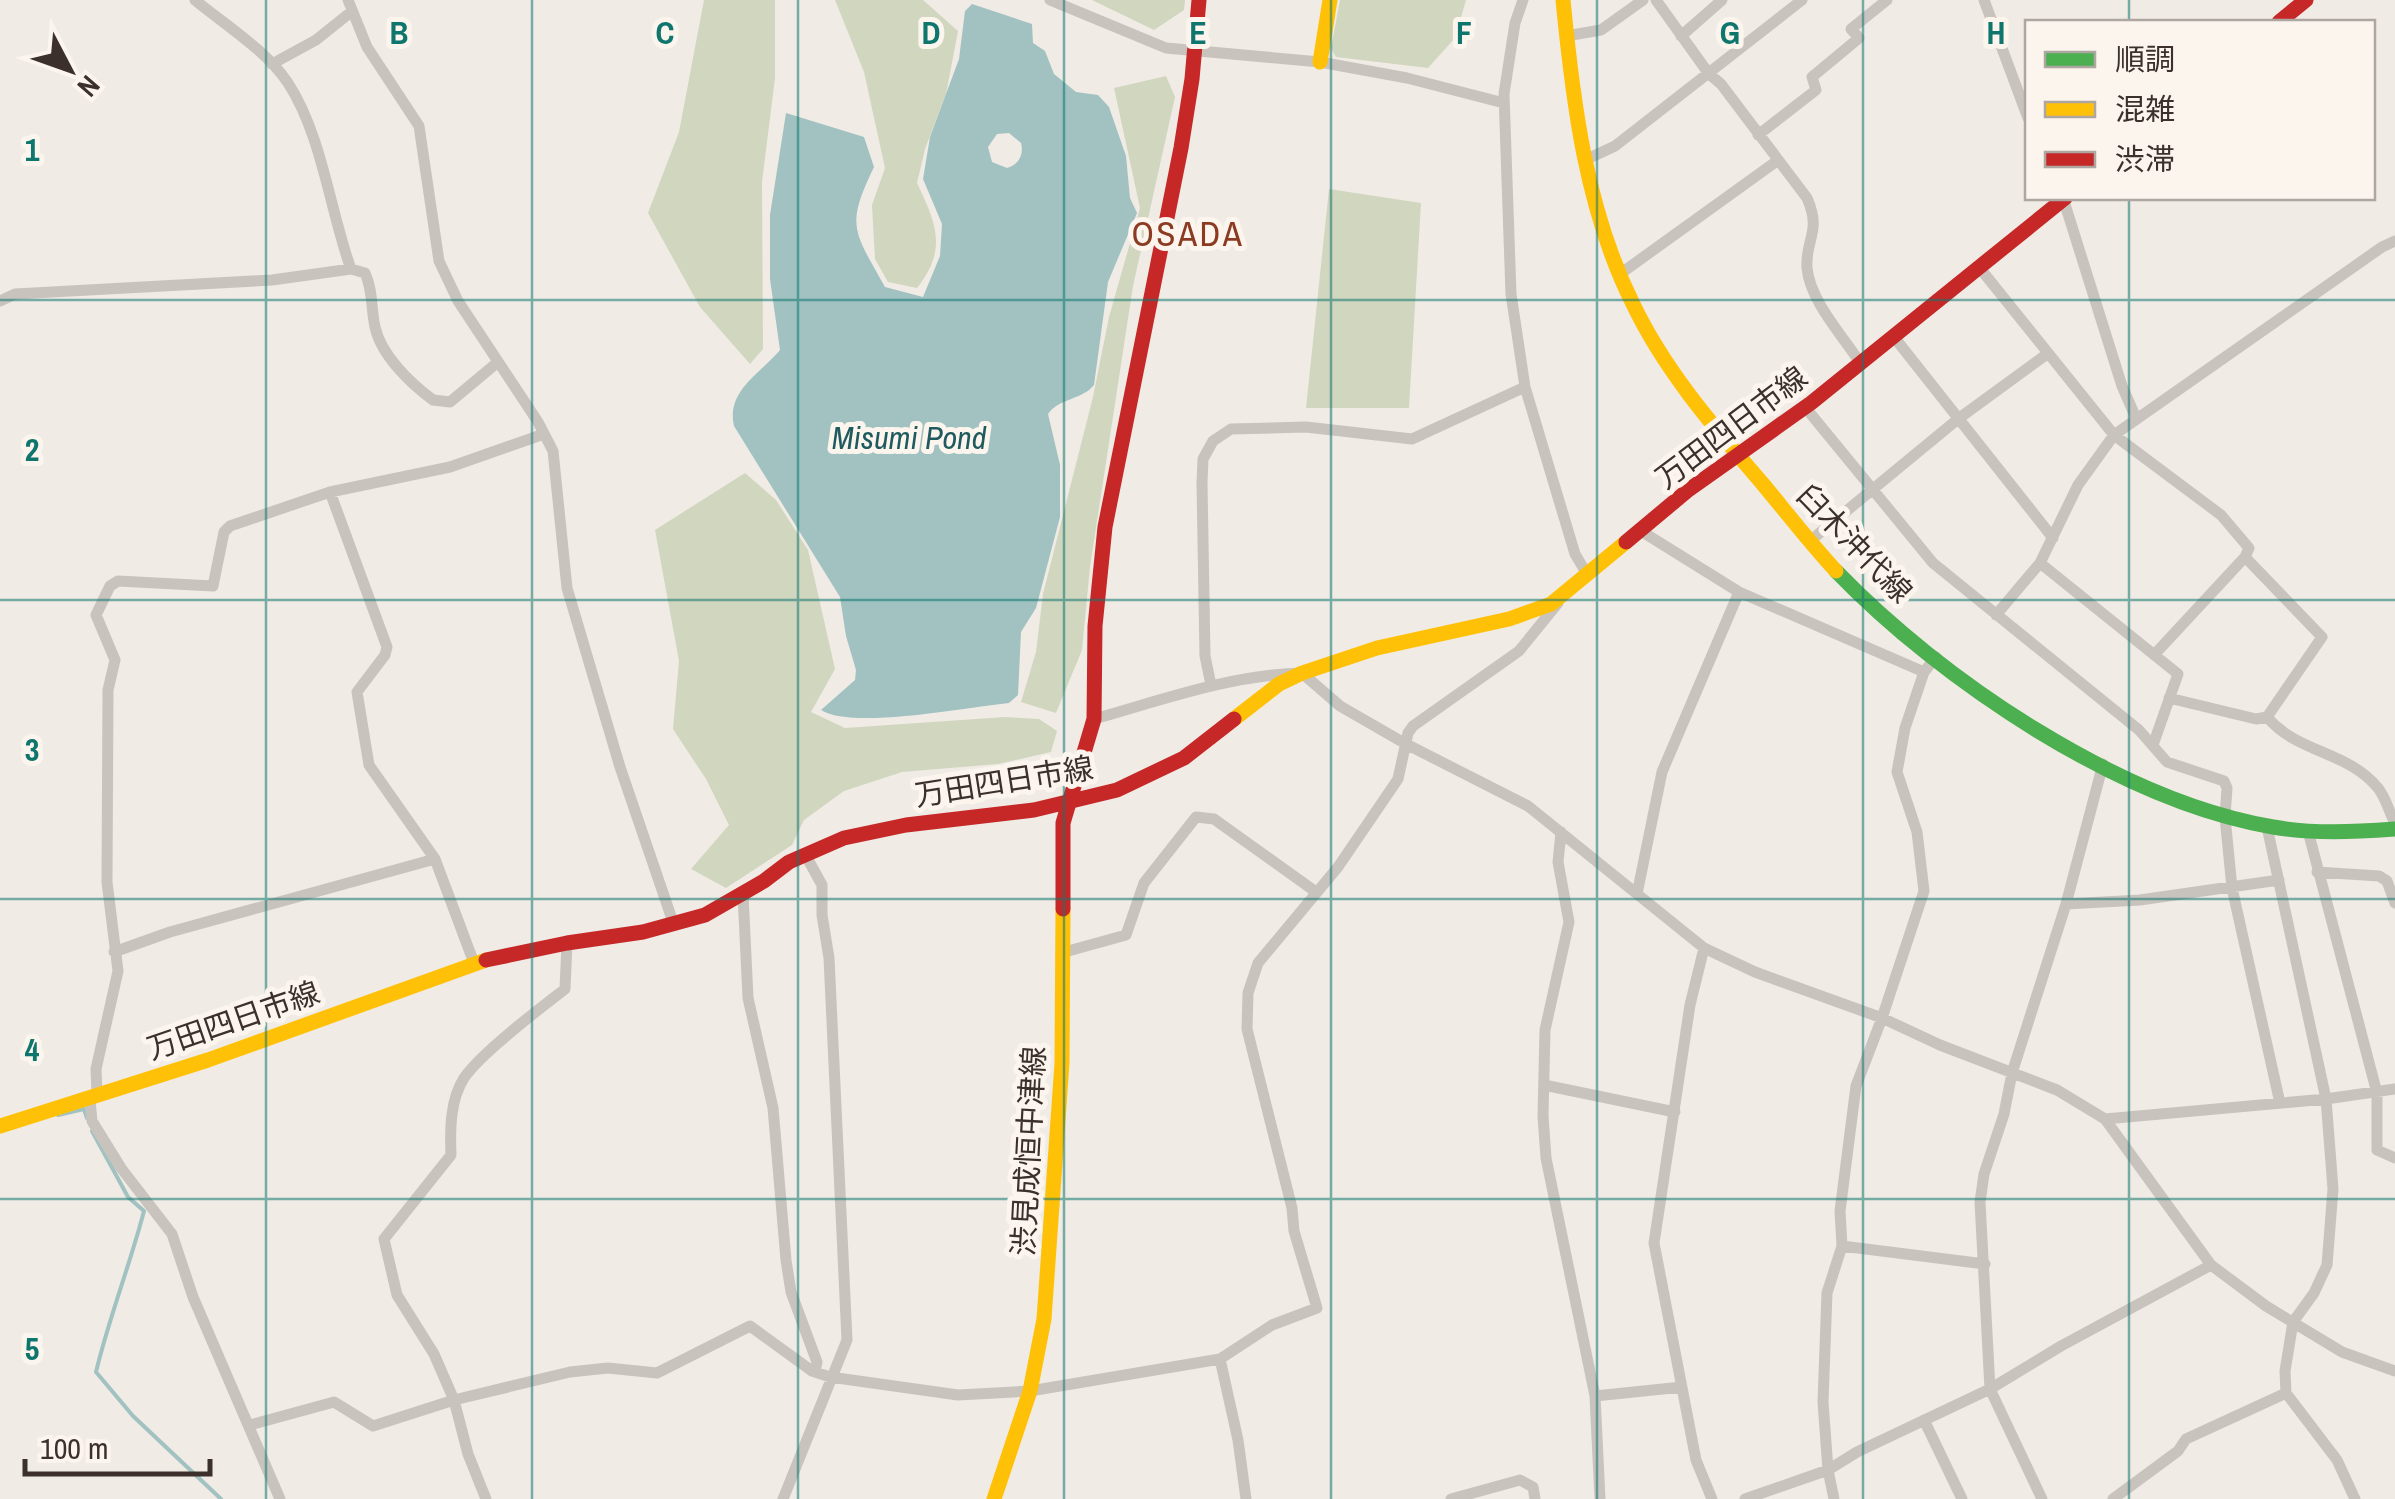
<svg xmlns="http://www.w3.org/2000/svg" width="2395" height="1499" font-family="'Archivo Narrow','Noto Sans JP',sans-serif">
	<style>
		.green { fill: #d1d6bf }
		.water { fill: #a1c2c1; fill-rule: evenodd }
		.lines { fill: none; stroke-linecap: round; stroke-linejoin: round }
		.stream { stroke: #a1c2c1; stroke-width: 4 }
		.street { stroke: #c9c3be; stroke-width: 11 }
		.fast { stroke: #4caf50; stroke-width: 15 }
		.slow { stroke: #ffc107; stroke-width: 15 }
		.jam { stroke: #c62828; stroke-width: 15 }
		.grid { fill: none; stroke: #0f766e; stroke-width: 2.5; stroke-opacity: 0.55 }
		.labels { text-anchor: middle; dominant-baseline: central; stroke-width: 10; stroke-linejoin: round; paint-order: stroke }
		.street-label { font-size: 30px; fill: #3b302b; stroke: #fbf5ee }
		.water-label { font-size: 32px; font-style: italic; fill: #1f5a5e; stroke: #fbf5ee }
		.quarter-label { font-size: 35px; letter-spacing: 2.5px; fill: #8c3b22; stroke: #fbf5ee }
		.grid-label { font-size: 32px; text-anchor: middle; font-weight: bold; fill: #0f766e; stroke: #fbf5ee; stroke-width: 10; stroke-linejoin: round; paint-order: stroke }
	</style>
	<rect width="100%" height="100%" fill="#f0ebe5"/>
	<path class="green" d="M 704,0 L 775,0 L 775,78 L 762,182 L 763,349 L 750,364 L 700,307 L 648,213 L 679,132 Z
		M 835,0 L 923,0 L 958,31 L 946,94 L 925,149 L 917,183 C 936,223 948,249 917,288 L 888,282 L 875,259 L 872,205 L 885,168 L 864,72 Z
		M 1092,0 L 1185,0 L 1184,10 L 1154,30 Z
		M 1340,0 L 1466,0 L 1455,38 L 1428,68 L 1336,57 L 1331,48 Z
		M 1166,76 L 1175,97 L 1133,286 L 1090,567 L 1082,650 L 1056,713 L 1021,702 L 1036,652 L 1043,594 L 1093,397 L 1109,317 L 1140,208 L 1114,88 Z
		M 1329,189 L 1421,203 L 1409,408 L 1306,408 Z
		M 745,473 L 776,500 L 808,550 L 835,669 L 811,712 L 845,728 L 1005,717 L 1039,719 L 1057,731 L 1051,752 L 998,764 L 902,772 L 844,791 L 804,820 L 792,845 L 726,888 L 691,869 L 729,825 L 706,779 L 673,729 L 679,661 L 655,530 Z"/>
	<path class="water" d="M 972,4 L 1032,24 L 1033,43 L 1045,51 L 1054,74 L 1076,92 L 1098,95 L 1109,107 L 1126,156 L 1130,198 L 1137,213 L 1108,282 L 1094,385 C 1082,400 1059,398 1048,414 L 1060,465 L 1060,517 L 1036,608 L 1021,632 L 1018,695 L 1009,703 C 968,707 852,730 821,710 L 855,680 L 856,670 L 846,636 L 840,597 L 734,426 C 726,391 760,374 780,350 L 770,279 L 770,215 L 786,113 L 864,137 L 874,167 C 845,227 854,231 885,287 L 923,297 L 940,256 L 942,224 L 923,179 L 930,137 L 959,59 L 965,11 ZM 1009,133 L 1021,143 C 1024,154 1019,165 1007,168 L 992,162 L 988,147 L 997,134 Z"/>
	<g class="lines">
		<path class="stream" d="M 58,1115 L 84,1109 L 87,1118
			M 92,1131 L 128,1197 L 144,1211 C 130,1265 109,1317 96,1372 L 133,1416 L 221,1499"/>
		<path class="street" d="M 195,0 C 225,25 266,50 288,83 C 322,135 330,211 351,269
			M 348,0 L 367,47 L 419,126 L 439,261 L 458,301 L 538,422 L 553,451 L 567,588 L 620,767 L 674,925
			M 1050,0 L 1166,48 L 1320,62 L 1407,78 L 1504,103
			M 1523,0 L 1515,23 L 1504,94 L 1511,294 L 1525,387 L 1575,554 L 1587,574
			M 1656,0 L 1709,74 L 1721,84 L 1807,198 C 1822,232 1805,239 1807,268 C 1810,301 1843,336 1861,364
			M 1984,0 L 2028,118
			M 1566,36 L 1601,30 L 1643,0
			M 1681,36 L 1722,0
			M 272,64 L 316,40 L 351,12
			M 1758,135 L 1816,90 L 1812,77 L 1859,38 L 1851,29 L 1887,0
			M 1585,160 L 1615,146 L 1802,0
			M 2063,198 L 2122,386 L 2136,418
			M 1979,267 L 2114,435 L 2221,515 L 2249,548 L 2245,557 L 2154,655
			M 1620,274 L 1777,161
			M 0,301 L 15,294 L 272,280 L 351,269 L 365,273 C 373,290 371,309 375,327 C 381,355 410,383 433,400 L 450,402 L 498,362
			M 1894,337 L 2053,538
			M 1805,407 L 1933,563 L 2139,730 L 2167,762 L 2224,781 L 2227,788 L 2225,817 L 2232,888 L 2280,1103
			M 330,492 L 387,647 L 385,655 L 357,692 L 369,765 L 435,859 L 474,963
			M 1641,531 L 1739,592 L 1924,672
			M 1810,541 L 1958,419 L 2047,354
			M 2245,557 L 2322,637 L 2267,717
			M 2040,563 L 2178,674 L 2153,745
			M 1996,615 L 2040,563 L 2078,485 L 2114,435 L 2382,247 L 2395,241
			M 1211,685 L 1205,656 L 1202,483 L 1203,459 L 1213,441 L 1231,429 L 1306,427 L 1412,439 L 1525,387
			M 2169,698 L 2256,719 L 2267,717
			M 2267,717 C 2297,753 2348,751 2378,788 C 2386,798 2389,812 2395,823
			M 1094,719 C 1162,700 1230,675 1302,673 L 1340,706 L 1406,744 L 1528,806 L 1704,948 L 1755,972 L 1882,1018 L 1940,1045 L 2057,1090 L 2105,1119 L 2211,1265 L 2266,1306 L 2342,1352 L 2395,1371
			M 2308,831 L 2377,1093 L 2377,1150 L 2395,1158
			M 1561,832 L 1558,862 L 1569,922 L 1545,1030 L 1543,1116 L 1546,1158 L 1595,1396 L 1600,1499
			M 2317,872 L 2379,876 L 2387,881 L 2395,903
			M 743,894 L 748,998 L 773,1108 L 786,1260 L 791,1292 L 817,1362 L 815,1372
			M 1637,894 L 1662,772 L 1739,592
			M 2066,904 L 2140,900 L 2279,880
			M 1704,948 L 1690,1005 L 1654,1243 L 1696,1460 L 1712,1499
			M 114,952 L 170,932 L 435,859
			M 1061,953 L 1126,935 L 1144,883 L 1196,817 L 1214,819 L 1316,892
			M 1544,1085 L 1675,1112
			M 97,1094 L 96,1069 L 118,971 L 107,882 L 108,690 L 115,660 L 96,615 L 110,586 L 118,581 L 213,586 L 224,532 L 230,526 L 330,492 L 450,467 L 544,434
			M 90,1100 L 92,1121 L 121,1168 L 172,1234 L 193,1297 L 280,1499
			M 2105,1119 L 2326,1099 L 2395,1089
			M 1842,1246 L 1985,1264
			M 1220,1359 L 1238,1440 L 1246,1499
			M 2286,1393 L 2337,1460 L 2355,1499
			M 1595,1396 L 1682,1387
			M 1924,1420 L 1962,1499
			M 250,1425 L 334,1402 L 373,1426 L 454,1400 L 570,1372 L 608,1368 L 657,1373 L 750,1326 L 812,1371 L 830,1377 L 958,1395 L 1030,1391 L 1220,1359 L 1272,1325 L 1317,1308 L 1294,1231 L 1292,1208 L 1247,1029 L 1248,993 L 1258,963 L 1338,867 L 1398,779 L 1408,733 L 1413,726 L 1519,651 L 1558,603
			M 486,1499 L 468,1454 L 454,1400 L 434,1354 L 397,1295 L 384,1239 L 451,1155 C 450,1130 450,1100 464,1078 C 481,1053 539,1009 565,989 L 567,943
			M 783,1499 L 847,1340 L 829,958 L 822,915 L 822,885 L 805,854
			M 1451,1499 L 1520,1480 L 1533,1487 L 1535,1499
			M 1745,1499 L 1828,1470 L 1857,1452 L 1990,1389 L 2061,1346 L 2211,1265
			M 1834,1499 L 1828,1470 L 1823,1402 L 1827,1293 L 1842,1246 L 1840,1211 L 1856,1086 L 1882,1018 L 1924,891 L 1917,832 L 1897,772 L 1905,728 L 1924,672 L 1936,657
			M 2042,1499 L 1990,1389 L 1980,1202 L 1984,1174 L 2004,1114 L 2012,1073 L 2066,904 L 2103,764
			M 2113,1499 L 2178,1451 L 2186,1439 L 2286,1393 L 2285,1371 L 2293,1322 L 2314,1293 L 2327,1265 L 2333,1189 L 2326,1099 L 2267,827"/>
		<path class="fast" d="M 1836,571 C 1942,681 2121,801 2273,827 C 2313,834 2354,832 2395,829"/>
		<path class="slow" d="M 1563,0 C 1573,103 1586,210 1633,304 C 1665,371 1714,427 1762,483 C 1787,513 1810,543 1836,571
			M 1320,62 L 1330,0
			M 1234,719 L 1279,684 L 1302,673 L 1377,648 L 1509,619 L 1551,604 L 1626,542
			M 0,1126 L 208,1060 L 486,960
			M 994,1499 L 1030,1391 L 1044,1319 L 1062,1063 L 1063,909"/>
		<path class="jam" d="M 2279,22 L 2306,0
			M 1626,542 L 1687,491 L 1811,403 L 2065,198
			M 1063,909 L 1063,823 L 1094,719 L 1095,626 L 1105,527 L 1181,148 L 1192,79 L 1199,0
			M 486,960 L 567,943 L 643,932 L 705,915 L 764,881 L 789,862 L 844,838 L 906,825 L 1034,810 L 1117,790 L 1184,758 L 1234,719"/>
	</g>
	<path class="grid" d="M 266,0 L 266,1499M 532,0 L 532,1499M 798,0 L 798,1499M 1064,0 L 1064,1499M 1331,0 L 1331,1499M 1597,0 L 1597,1499M 1863,0 L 1863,1499M 2129,0 L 2129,22M 2129,198 L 2129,1499M 0,300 L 2395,300M 0,600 L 2395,600M 0,899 L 2395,899M 0,1199 L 2395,1199"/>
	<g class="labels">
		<g class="street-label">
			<text transform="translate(1731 427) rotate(-37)">万田四日市線</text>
			<text transform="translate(1855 543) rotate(46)">臼木沖代線</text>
			<text transform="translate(1004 781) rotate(-9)">万田四日市線</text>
			<text transform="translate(233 1020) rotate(-19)">万田四日市線</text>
			<text transform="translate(1028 1151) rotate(-87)">渋見成恒中津線</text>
		</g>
		<g class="water-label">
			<text x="909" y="437">Misumi Pond</text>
		</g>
		<g class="quarter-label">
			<text x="1188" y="233">OSADA</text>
		</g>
	</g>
	<g class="grid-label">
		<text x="399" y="44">B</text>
		<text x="665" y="44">C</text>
		<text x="931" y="44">D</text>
		<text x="1198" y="44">E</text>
		<text x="1464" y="44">F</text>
		<text x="1730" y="44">G</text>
		<text x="1996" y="44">H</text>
		<text x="32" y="161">1</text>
		<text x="32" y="461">2</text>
		<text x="32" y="761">3</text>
		<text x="32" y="1061">4</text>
		<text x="32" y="1360">5</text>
	</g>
	<rect x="2025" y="20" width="350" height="180" fill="#fbf5ee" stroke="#aea6a0" stroke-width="2.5"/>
	<rect x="2045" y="52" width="50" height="15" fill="#4caf50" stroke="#aea6a0" stroke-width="2.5"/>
	<text x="2115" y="70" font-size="30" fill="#3b302b">順調</text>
	<rect x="2045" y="102" width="50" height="15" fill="#ffc107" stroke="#aea6a0" stroke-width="2.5"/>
	<text x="2115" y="120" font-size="30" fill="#3b302b">混雑</text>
	<rect x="2045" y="152" width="50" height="15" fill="#c62828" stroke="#aea6a0" stroke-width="2.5"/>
	<text x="2115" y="170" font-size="30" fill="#3b302b">渋滞</text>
	<g transform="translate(70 70) rotate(131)" stroke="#fbf5ee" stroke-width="8" paint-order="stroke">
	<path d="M0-8L18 38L0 25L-18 38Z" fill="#3b302b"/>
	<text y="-15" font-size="28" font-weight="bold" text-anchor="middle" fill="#3b302b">N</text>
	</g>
	<path d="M25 1459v15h185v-15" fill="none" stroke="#3b302b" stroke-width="5"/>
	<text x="40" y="1459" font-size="30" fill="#3b302b" stroke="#fbf5ee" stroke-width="8" paint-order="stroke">100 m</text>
</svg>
